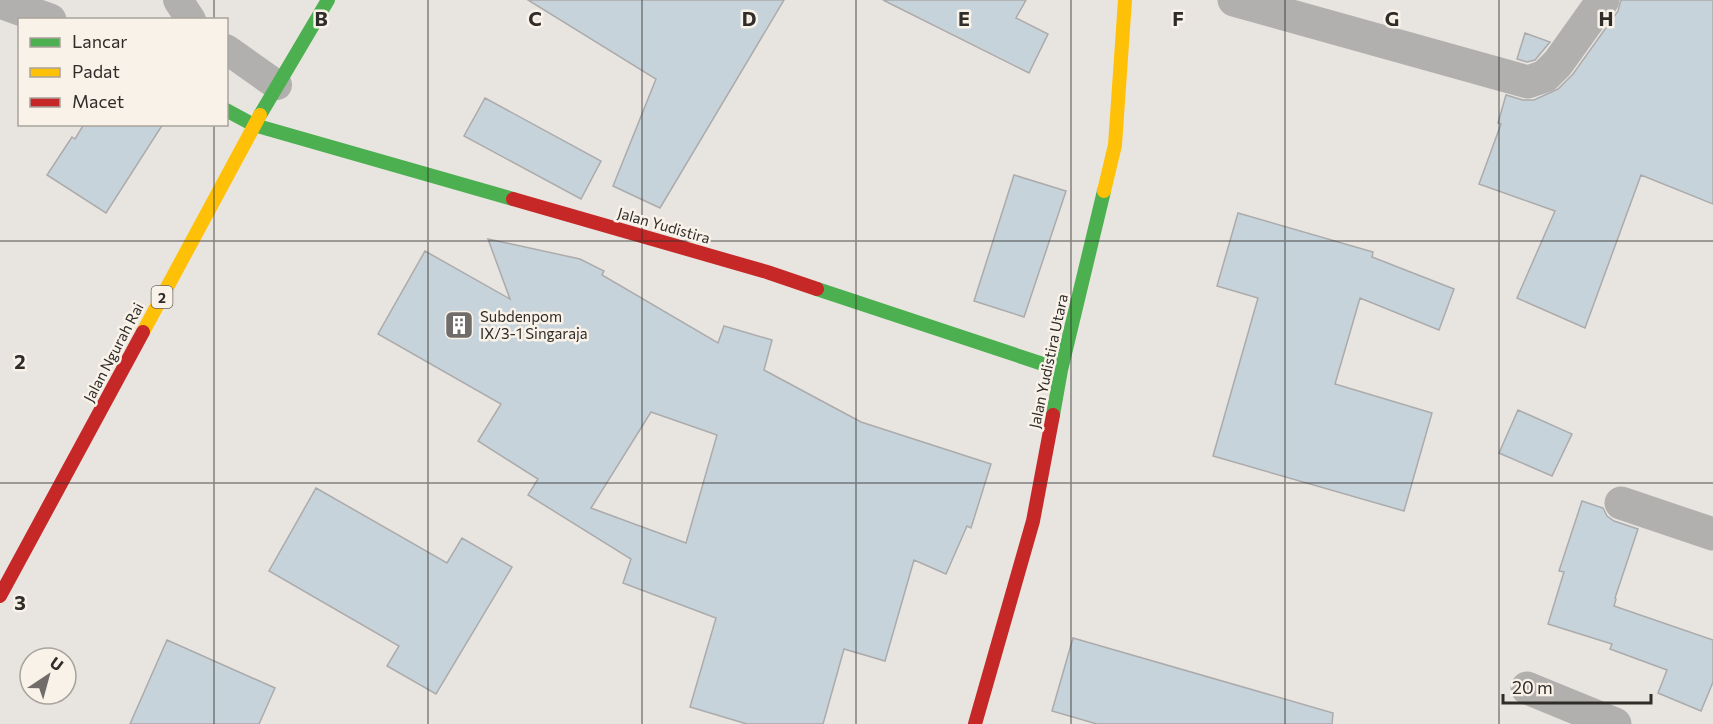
<svg xmlns="http://www.w3.org/2000/svg" width="1713" height="724" font-family="Commissioner,sans-serif">
	<style>
		.building { fill: #c6d3da; stroke: #acabab; stroke-width: 1.5; fill-rule: evenodd }
		.lines { fill: none; stroke-linecap: round; stroke-linejoin: round }
		.lane { stroke: #b2b0af; stroke-width: 30 }
		.street { stroke: #b2b0af; stroke-width: 33 }
		.fast { stroke: #4caf50; stroke-width: 14 }
		.slow { stroke: #ffc107; stroke-width: 14 }
		.jam { stroke: #c62828; stroke-width: 14 }
		.grid { fill: none; stroke: #2f2c29; stroke-width: 1.5; stroke-opacity: 0.55 }
		.labels { text-anchor: middle; dominant-baseline: central; stroke-width: 5; stroke-linejoin: round; paint-order: stroke }
		.shield { fill: #f9f2e9; stroke: #6c6763; stroke-width: 1.5 }
		.shield-label { font-size: 14px; font-weight: bold; fill: #2f2c29 }
		.street-label { font-size: 15px; fill: #2f2c29; stroke: #f9f2e9 }
		.poi-label { font-size: 15px; fill: #2f2c29; stroke: #f9f2e9; text-anchor: start }
		.grid-label { font-size: 20px; text-anchor: middle; font-weight: bold; fill: #2f2c29; stroke: #f9f2e9; stroke-width: 5; stroke-linejoin: round; paint-order: stroke }
	</style>
	<rect width="100%" height="100%" fill="#e8e4e0"/>
	<path class="building" d="M 528,0 L 784,0 L 660,208 L 613,186 L 656,79 Z
		M 883,0 L 1026,0 L 1016,18 L 1048,34 L 1029,73 Z
		M 1621,0 L 1713,0 L 1713,204 L 1641,175 L 1585,328 L 1517,298 L 1555,211 L 1479,184 L 1501,124 L 1498,123 L 1506,95 L 1523,100 L 1534,100 L 1558,89 L 1573,74 L 1618,11 Z
		M 1525,33 L 1550,42 L 1535,60 L 1527,62 L 1517,59 Z
		M 485,98 L 601,161 L 581,199 L 464,136 Z
		M 84,124 L 163,124 L 106,213 L 47,175 L 72,137 L 75,139 Z
		M 1014,175 L 1066,191 L 1024,317 L 974,301 Z
		M 1238,213 L 1373,252 L 1372,257 L 1454,289 L 1439,330 L 1360,298 L 1335,384 L 1432,413 L 1404,511 L 1213,456 L 1258,298 L 1217,286 Z
		M 488,239 L 580,259 L 604,271 L 602,275 L 718,343 L 724,326 L 772,340 L 764,370 L 861,422 L 991,464 L 971,528 L 967,526 L 946,574 L 914,560 L 885,661 L 844,649 L 823,724 L 747,724 L 690,707 L 716,618 L 623,583 L 631,559 L 528,495 L 538,479 L 478,441 L 501,404 L 378,334 L 425,251 L 510,299 ZM 651,412 L 717,435 L 686,543 L 591,508 Z
		M 1518,410 L 1572,434 L 1552,476 L 1499,453 Z
		M 316,488 L 447,563 L 462,538 L 512,567 L 436,694 L 387,666 L 399,646 L 269,571 Z
		M 1582,501 L 1603,508 L 1607,516 L 1614,521 L 1638,529 L 1615,598 L 1616,599 L 1614,606 L 1713,640 L 1713,682 L 1701,711 L 1658,693 L 1667,670 L 1610,649 L 1612,644 L 1548,624 L 1564,572 L 1559,571 Z
		M 1073,638 L 1333,713 L 1332,724 L 1097,724 L 1052,711 Z
		M 167,640 L 275,688 L 259,724 L 130,724 Z"/>
	<g class="lines">
		<path class="lane" d="M 178,0 L 191,20
			M 226,49 L 277,85"/>
		<path class="street" d="M 1234,0 L 1528,82 L 1545,76 L 1558,63 L 1603,0
			M 0,2 L 50,20
			M 1621,503 L 1713,534
			M 1527,688 L 1615,724"/>
		<path class="fast" d="M 226,110 L 254,125 L 513,199
			M 260,115 L 328,0
			M 817,289 L 1061,370
			M 1053,415 L 1061,370 L 1104,191"/>
		<path class="slow" d="M 1104,191 L 1115,145 L 1125,0
			M 143,332 L 260,115"/>
		<path class="jam" d="M 513,199 L 767,272 L 817,289
			M 0,596 L 143,332
			M 975,724 L 1033,521 L 1053,415"/>
	</g>
	<path class="grid" d="M 214,0 L 214,20M 428,0 L 428,724M 642,0 L 642,724M 856,0 L 856,724M 1071,0 L 1071,724M 1285,0 L 1285,724M 1499,0 L 1499,724M 214,124 L 214,724M 0,241 L 1713,241M 0,483 L 1713,483"/>
	<defs>
		<g id="building-square" transform="scale(1.5)"><rect x="-9" y="-9" width="18" height="18" rx="4" fill="#706c69" stroke="#f9f2e9"/><path d="M-4-6H4V6H1V3H-1V6H-4ZM-2.5-4.3h1.7v1.8h-1.7ZM.8-4.3h1.7v1.8H.8ZM-2.5-1h1.7V.8h-1.7ZM.8-1h1.7V.8H.8Z" fill="#fff"/></g>
	</defs>
	<g fill-rule="evenodd">
		<use href="#building-square" x="459" y="325"/>
	</g>
	<g class="labels">
		<rect class="shield" x="151.5" y="286" width="21" height="22" rx="4.5"/>
		<g class="shield-label">
			<text x="162" y="297">2</text>
		</g>
		<g class="street-label">
			<text transform="translate(664 225) rotate(16)">Jalan Yudistira</text>
			<text transform="translate(113 352) rotate(-62)">Jalan Ngurah Rai</text>
			<text transform="translate(1048 361) rotate(-78)">Jalan Yudistira Utara</text>
		</g>
		<g class="poi-label">
			<text x="480" y="316">Subdenpom<tspan x="480" dy="17">IX/3-1 Singaraja</tspan></text>
		</g>
	</g>
	<g class="grid-label">
		<text x="321" y="26">B</text>
		<text x="535" y="26">C</text>
		<text x="749" y="26">D</text>
		<text x="964" y="26">E</text>
		<text x="1178" y="26">F</text>
		<text x="1392" y="26">G</text>
		<text x="1606" y="26">H</text>
		<text x="20" y="369">2</text>
		<text x="20" y="610">3</text>
	</g>
	<rect x="18" y="18" width="210" height="108" fill="#f9f2e9" stroke="#a8a39c" stroke-width="1.5"/>
	<rect x="30" y="38" width="30" height="9" fill="#4caf50" stroke="#a8a39c" stroke-width="1.5"/>
	<text x="72" y="48" font-size="18" fill="#2f2c29">Lancar</text>
	<rect x="30" y="68" width="30" height="9" fill="#ffc107" stroke="#a8a39c" stroke-width="1.5"/>
	<text x="72" y="78" font-size="18" fill="#2f2c29">Padat</text>
	<rect x="30" y="98" width="30" height="9" fill="#c62828" stroke="#a8a39c" stroke-width="1.5"/>
	<text x="72" y="108" font-size="18" fill="#2f2c29">Macet</text>
	<g transform="translate(48 676) rotate(36)"><circle r="28" fill="#f9f2e9" stroke="#a8a39c" stroke-width="1.5"/>
	<path d="M0-4.5L10 22L0 15L-10 22Z" fill="#706c69"/>
	<text y="-9" font-size="16" font-weight="bold" text-anchor="middle" fill="#2f2c29">U</text>
	</g>
	<path d="M1503 694v9h148v-9" fill="none" stroke="#2f2c29" stroke-width="3"/>
	<text x="1512" y="694" font-size="18" fill="#2f2c29" stroke="#f9f2e9" stroke-width="4.5" paint-order="stroke">20 m</text>
</svg>
